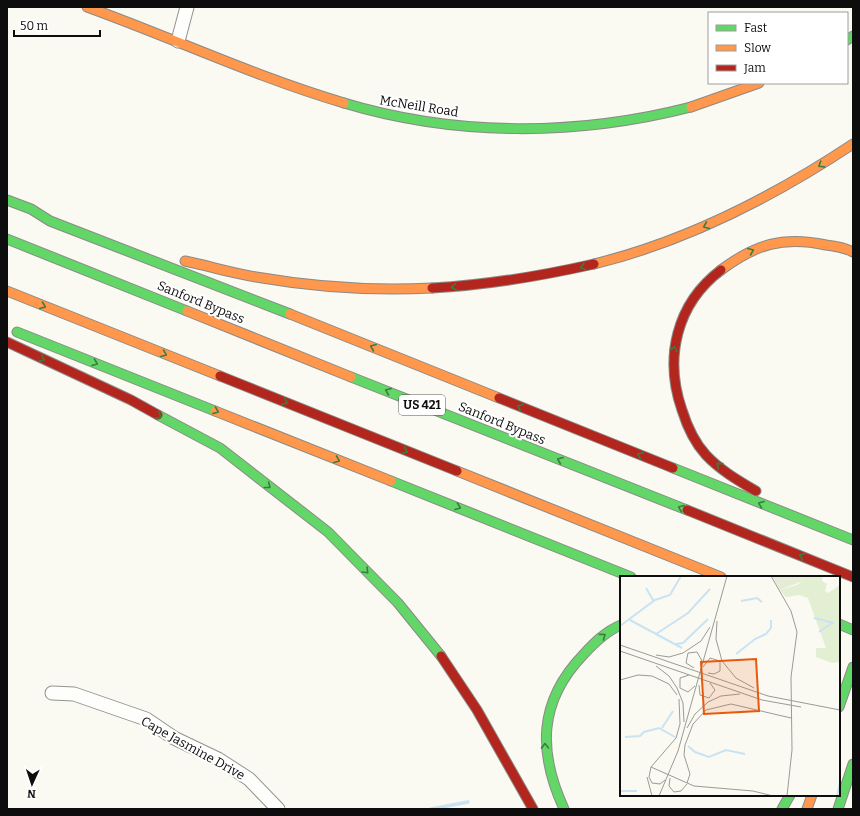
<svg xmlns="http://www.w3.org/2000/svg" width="860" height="816" font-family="Bitter,serif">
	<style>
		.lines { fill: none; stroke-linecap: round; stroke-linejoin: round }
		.stream { stroke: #cae3f3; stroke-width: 3.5 }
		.street-casing { stroke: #949390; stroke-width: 15 }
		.fast-casing { stroke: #8a8a87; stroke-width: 11 }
		.slow-casing { stroke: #8a8a87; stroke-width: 11 }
		.jam-casing { stroke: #8a8a87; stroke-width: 11 }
		.street { stroke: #fefefd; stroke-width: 13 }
		.fast { stroke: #63d668; stroke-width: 9 }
		.slow { stroke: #ff974d; stroke-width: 9 }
		.jam { stroke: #b3261e; stroke-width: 9 }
		.oneway { stroke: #3c7c3f }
		.labels { text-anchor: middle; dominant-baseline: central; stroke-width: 4; stroke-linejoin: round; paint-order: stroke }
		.shield { fill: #fff; stroke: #565656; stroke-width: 1 }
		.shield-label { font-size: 12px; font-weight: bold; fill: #0d0d0d }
		.street-label { font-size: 13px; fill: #0d0d0d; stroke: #fff }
		.inset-river { fill: none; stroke: #cae3f3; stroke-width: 2 }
		.inset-road { fill: none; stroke: #9b9b96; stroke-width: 1 }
		.view { fill: #e8590c; fill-opacity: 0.15; stroke: #e8590c; stroke-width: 2 }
		.inset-edge { fill: none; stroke: #0d0d0d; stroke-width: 2 }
	</style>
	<rect width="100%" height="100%" fill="#faf9f2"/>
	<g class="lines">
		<path class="stream" d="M 431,809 L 468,802"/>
		<g class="street-casing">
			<path id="street" d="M 178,41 L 187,7
				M 52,693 L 74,694 L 146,719 L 174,738 L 218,759 L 249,779 L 278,809"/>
		</g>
		<g class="fast-casing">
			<path id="fast" d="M 847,40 L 853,36
				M 344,103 C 457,137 578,136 691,107
				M 7,200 L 31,209 L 50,221 L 290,314
				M 7,239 L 187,311
				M 17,332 L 215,411
				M 351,377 L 687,510
				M 158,415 L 220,448 L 328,532 L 398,603 L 441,656
				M 673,468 L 853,540
				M 391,481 L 631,577
				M 839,624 L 853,630
				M 839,707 L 853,667
				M 564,809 C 538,752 538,702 583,655 C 594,643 606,631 621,625
				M 782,809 L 790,795
				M 838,809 L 853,764"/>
		</g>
		<g class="slow-casing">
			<path id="slow" d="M 87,7 C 173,38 256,77 344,103
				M 691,107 L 759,83
				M 185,261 C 209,266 232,273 256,277 C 314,287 374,291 432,288
				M 594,264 C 688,241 773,197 853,144
				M 721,270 C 756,244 783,236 826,245 C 835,246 845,248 853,252
				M 7,291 L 220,376
				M 187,311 L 351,377
				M 290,314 L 499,398
				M 215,411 L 391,481
				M 457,471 L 721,577
				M 807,809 L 812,795"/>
		</g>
		<g class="jam-casing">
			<path id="jam" d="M 721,270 C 676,304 664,358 682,410 C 687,426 695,443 706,455 C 720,470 739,481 756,491
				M 432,288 C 487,285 541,276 594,264
				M 7,342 L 131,400 L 158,415
				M 220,376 L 457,471
				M 499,398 L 673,468
				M 687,510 L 853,577
				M 441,656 L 477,710 L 533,809"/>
		</g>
		<use href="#street" class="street"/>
		<use href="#fast" class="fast"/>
		<use href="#slow" class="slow"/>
		<use href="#jam" class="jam"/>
	</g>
	<defs><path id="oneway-chevron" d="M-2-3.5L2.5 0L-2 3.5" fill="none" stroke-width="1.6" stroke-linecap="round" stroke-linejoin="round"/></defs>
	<g class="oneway">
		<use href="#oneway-chevron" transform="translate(821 165) rotate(148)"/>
		<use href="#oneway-chevron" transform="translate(706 226) rotate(157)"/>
		<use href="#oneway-chevron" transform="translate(751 251) rotate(-22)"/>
		<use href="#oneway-chevron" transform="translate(583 267) rotate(165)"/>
		<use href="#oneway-chevron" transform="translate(454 287) rotate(174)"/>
		<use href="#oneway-chevron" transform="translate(43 306) rotate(22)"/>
		<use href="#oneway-chevron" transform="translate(373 347) rotate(-158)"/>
		<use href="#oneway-chevron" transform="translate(674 349) rotate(-78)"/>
		<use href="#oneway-chevron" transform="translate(164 354) rotate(22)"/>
		<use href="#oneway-chevron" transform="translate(42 359) rotate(25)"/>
		<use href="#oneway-chevron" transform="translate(95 363) rotate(21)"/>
		<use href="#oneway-chevron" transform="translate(388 391) rotate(-158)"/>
		<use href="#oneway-chevron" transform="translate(285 402) rotate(22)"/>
		<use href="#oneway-chevron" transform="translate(520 407) rotate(-158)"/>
		<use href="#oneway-chevron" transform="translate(216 411) rotate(21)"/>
		<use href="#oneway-chevron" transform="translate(159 416) rotate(28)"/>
		<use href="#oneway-chevron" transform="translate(405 451) rotate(22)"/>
		<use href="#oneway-chevron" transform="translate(640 455) rotate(-158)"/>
		<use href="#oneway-chevron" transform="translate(337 460) rotate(22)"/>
		<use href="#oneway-chevron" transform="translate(560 460) rotate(-158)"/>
		<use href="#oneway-chevron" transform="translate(719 465) rotate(-140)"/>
		<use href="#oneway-chevron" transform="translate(268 486) rotate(38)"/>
		<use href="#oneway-chevron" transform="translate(761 504) rotate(-158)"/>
		<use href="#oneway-chevron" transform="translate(458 507) rotate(21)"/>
		<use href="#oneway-chevron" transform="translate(681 508) rotate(-158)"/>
		<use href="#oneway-chevron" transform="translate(802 556) rotate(-158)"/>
		<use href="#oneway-chevron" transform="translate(366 571) rotate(46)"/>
		<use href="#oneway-chevron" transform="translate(603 636) rotate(-36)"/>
		<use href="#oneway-chevron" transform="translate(545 746) rotate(-91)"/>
	</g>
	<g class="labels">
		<rect class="shield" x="399" y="395" width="46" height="20" rx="3"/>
		<g class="shield-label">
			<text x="422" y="405">US 421</text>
		</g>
		<g class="street-label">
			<text transform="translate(419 106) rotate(9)">McNeill Road</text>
			<text transform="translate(201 302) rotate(22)">Sanford Bypass</text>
			<text transform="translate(502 423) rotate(22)">Sanford Bypass</text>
			<text transform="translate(193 748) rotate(29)">Cape Jasmine Drive</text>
		</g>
	</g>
	<g transform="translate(620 576)">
		<rect width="220" height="220" fill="#faf9f2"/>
		<path d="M 181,0 L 203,0 L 202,5 L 207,8 L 205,15 L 208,17 L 220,9 L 220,86 L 212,87 L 196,81 L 196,72 L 206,72 L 188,22 L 179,19 L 166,21 L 160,14 L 177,9 L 182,5 Z" fill="#e3efd3"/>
		<path d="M 152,0 L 181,0 L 182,5 L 160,14 Z" fill="#e5ebd7"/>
		<path class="inset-river" d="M 26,12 L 33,24M 121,25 L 137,22 L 142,26M 194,42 L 214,47M 10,44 L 62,72M 0,50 L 35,24 L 50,19 L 61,0M 199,56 L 212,47M 36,58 L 68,37 L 90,13M 56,68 L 63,67 L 88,43M 116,78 L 135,63 L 146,58 L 151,52 L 151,44M 42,152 L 53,135M 5,161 L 20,160 L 24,156 L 39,152 L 55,161M 68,170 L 75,176 L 89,181 L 106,174 L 125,178M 0,215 L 17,215M 217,220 L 220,207"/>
		<path class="inset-road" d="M 151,0 L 171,35 L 177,56 L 171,101 L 172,174 L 167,220M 97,45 L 96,63 L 102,85 L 116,102 L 134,112M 0,69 L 148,120 L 220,134M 0,75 L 142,124 L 181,131M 36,79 L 49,81 L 63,77 L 81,65 L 90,51M 36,90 L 49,100 L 57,112 L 63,127 L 64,146M 83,91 L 90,82 L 100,85 L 100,95 L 94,98 L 88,97M 74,92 L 66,87 L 68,77 L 77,76 L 82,85M 69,99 L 60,102 L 60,112 L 68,116 L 75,110M 0,104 L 18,99 L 32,100 L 49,108 L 57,119M 79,109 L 80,119 L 89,122 L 95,114 L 90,107M 59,123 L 60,148 L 56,162 L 31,191 L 74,210 L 133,215 L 153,220M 67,152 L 75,138 L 88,126 L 101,120 L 120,118M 31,191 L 29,201 L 32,207 L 40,208 L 45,204M 27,201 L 32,220M 50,202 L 49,210 L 54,216 L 61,215 L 67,208M 67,207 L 70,198 L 64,179 L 65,169 L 73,148 L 86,134 L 111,128 L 171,142M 39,220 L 58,175 L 107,0"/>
		<path class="view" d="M 136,83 L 139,135 L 84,138 L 81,86 Z"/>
		<rect width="220" height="220" class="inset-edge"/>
	</g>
	<rect width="860" height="816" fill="none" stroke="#0d0d0d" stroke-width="16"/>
	<rect x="708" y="12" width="140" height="72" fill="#ffffff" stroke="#9e9e9e"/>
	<rect x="716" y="25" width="20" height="6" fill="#63d668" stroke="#9e9e9e"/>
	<text x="744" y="32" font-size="12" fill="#0d0d0d">Fast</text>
	<rect x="716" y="45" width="20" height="6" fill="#ff974d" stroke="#9e9e9e"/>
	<text x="744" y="52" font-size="12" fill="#0d0d0d">Slow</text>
	<rect x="716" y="65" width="20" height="6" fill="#b3261e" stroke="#9e9e9e"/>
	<text x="744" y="72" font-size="12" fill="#0d0d0d">Jam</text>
	<g transform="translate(32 784) rotate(183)" stroke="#ffffff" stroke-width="3" paint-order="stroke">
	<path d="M0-3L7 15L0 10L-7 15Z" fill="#0d0d0d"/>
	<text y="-6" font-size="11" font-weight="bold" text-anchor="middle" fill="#0d0d0d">N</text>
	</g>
	<path d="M14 30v6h86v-6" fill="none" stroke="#0d0d0d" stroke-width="2"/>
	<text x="20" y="30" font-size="12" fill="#0d0d0d" stroke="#ffffff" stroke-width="3" paint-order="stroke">50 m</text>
</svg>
